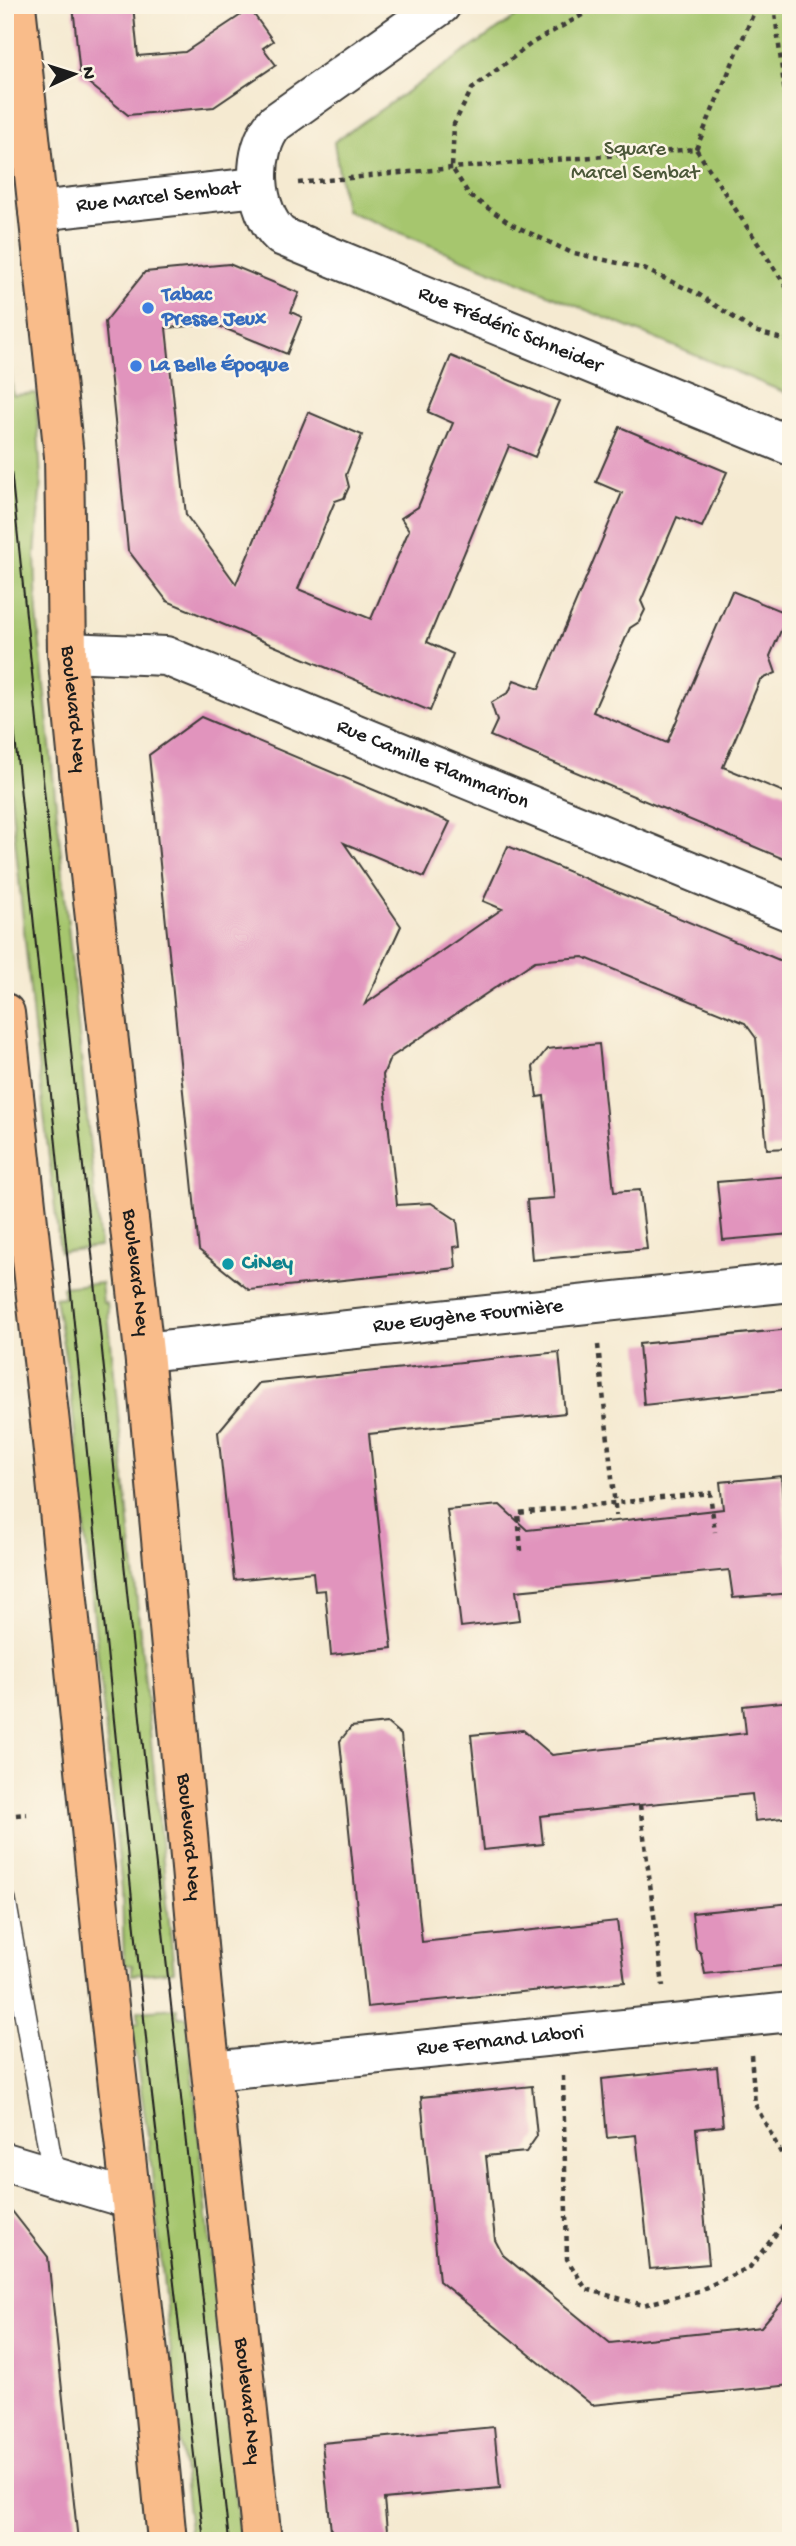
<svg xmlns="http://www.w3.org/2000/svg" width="796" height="2546" font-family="'Gochi Hand',sans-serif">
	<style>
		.green { fill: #a6c66e; stroke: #617145; stroke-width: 2 }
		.building { fill: #e194bd }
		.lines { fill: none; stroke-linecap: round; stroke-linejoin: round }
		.lane-casing { stroke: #3d3b37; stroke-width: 24 }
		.street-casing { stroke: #3d3b37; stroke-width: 42 }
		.primary-casing { stroke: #3d3b37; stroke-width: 42 }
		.path { stroke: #3d3b37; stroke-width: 4.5; stroke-dasharray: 5 5; stroke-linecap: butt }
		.lane { stroke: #fff; stroke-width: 21 }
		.street { stroke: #fff; stroke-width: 38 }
		.primary { stroke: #f9bc8a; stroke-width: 38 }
		.tram { stroke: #1c1c1c; stroke-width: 2 }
		.shop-dot { fill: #3f7fe0; stroke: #fcf5e5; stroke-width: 2.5 }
		.culture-dot { fill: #0f9aa8; stroke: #fcf5e5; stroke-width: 2.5 }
		.labels { text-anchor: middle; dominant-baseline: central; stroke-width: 5; stroke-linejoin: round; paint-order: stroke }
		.park-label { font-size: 21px; fill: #4c5839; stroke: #fcf5e5 }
		.street-label { font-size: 21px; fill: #1c1c1c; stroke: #fcf5e5 }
		.shop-label { font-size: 21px; font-weight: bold; fill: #366cbe; stroke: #fcf5e5; text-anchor: start }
		.culture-label { font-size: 21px; font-weight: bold; fill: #0d838f; stroke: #fcf5e5; text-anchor: start }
	</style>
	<rect width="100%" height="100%" fill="#fcf5e5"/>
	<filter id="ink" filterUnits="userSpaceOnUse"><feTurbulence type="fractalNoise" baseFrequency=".0143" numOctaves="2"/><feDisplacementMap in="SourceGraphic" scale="14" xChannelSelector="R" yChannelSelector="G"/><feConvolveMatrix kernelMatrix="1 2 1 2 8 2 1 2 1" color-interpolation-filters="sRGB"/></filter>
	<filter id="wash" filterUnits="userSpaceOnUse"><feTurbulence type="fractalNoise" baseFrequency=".00686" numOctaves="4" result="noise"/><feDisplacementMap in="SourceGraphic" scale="28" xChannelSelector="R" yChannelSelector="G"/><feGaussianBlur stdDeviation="1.57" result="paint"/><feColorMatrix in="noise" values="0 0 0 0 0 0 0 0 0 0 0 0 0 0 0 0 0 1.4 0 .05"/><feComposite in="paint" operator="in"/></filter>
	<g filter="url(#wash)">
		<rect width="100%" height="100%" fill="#f5ead1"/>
		<path class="green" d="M 533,5 L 791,5 L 791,395 L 345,210 L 334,142 Z
			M 5,365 L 10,365 L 13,395 L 36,393 L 41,480 L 35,555 L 37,614 L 100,1247 L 60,1252 L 33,1020 L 5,738 Z
			M 101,1283 L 103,1303 L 107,1303 L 174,1971 L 132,1975 L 132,1965 L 124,1965 L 122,1889 L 70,1384 L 55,1298 L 64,1297 L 62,1287 Z
			M 177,2008 L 178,2017 L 187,2017 L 240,2541 L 191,2541 L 148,2136 L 131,2024 L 139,2023 L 138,2011 Z"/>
		<g id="blocks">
			<path class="building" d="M 73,5 L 133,5 L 138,56 L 185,52 L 250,9 L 273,41 L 263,48 L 276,65 L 214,107 L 128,115 L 80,76 Z
				M 229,264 L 299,293 L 291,312 L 302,317 L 287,354 L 214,324 L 166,328 L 186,515 L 236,584 L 308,412 L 362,435 L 346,475 L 349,487 L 344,498 L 335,501 L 298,589 L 371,619 L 409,530 L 401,518 L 418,507 L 453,423 L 428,412 L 451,356 L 559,401 L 535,457 L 509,446 L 427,642 L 453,654 L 430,711 L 167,601 L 128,550 L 105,322 L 145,272 Z
				M 620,427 L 727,472 L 702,527 L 677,517 L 641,601 L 645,610 L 639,622 L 630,628 L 593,712 L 667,743 L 732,591 L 788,614 L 770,656 L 776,673 L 760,680 L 723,767 L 791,795 L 791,862 L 490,736 L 497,721 L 491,703 L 509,692 L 514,680 L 539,689 L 622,493 L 596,482 Z
				M 201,717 L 450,822 L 424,877 L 344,843 L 401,926 L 365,1004 L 502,909 L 483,901 L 508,846 L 791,965 L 791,1148 L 767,1149 L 756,1038 L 745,1023 L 583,957 L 535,961 L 390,1058 L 383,1075 L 397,1205 L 431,1203 L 457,1220 L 460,1246 L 454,1247 L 456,1268 L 249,1290 L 199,1250 L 149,755 Z
				M 599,1044 L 614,1192 L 640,1190 L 647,1249 L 532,1260 L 527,1200 L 554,1198 L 544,1096 L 537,1097 L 533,1067 L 547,1049 Z
				M 791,1176 L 791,1234 L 723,1240 L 717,1182 Z
				M 791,1329 L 791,1389 L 644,1405 L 639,1344 Z
				M 559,1352 L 565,1413 L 369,1434 L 392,1648 L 331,1655 L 325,1590 L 315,1591 L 313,1572 L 234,1580 L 218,1432 L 259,1383 Z
				M 781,1476 L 791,1593 L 733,1598 L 729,1570 L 516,1591 L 520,1620 L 461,1627 L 447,1510 L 500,1505 L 527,1530 L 626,1520 L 723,1509 L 720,1482 Z
				M 791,1701 L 791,1817 L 755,1821 L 752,1794 L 640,1805 L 540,1816 L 543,1844 L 483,1850 L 471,1735 L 523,1730 L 552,1755 L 746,1733 L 743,1706 Z
				M 387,1723 L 401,1735 L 422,1942 L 617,1921 L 625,1982 L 367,2007 L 340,1741 L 351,1727 Z
				M 791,1903 L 791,1965 L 705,1974 L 701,1953 L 696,1949 L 692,1913 Z
				M 717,2067 L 723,2126 L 696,2129 L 709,2264 L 650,2269 L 636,2135 L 607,2138 L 602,2079 Z
				M 532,2086 L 537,2136 L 526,2152 L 486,2156 L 495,2240 L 503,2255 L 610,2343 L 761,2327 L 791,2291 L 791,2385 L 592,2405 L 439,2281 L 421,2097 Z
				M 5,2202 L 48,2257 L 78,2541 L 8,2541 L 5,2510 Z
				M 494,2427 L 500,2488 L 384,2499 L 388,2541 L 332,2541 L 322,2443 Z"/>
		</g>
	</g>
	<g filter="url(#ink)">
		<use href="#blocks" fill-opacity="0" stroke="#3d3b37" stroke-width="2"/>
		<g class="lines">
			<g class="lane-casing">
				<path id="lane" d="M 5,1900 L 54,2177"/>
			</g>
			<g class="street-casing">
				<g id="street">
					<path id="s1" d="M 441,5 L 275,123 C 250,150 253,211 281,236 L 791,446"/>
					<path id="s2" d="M 38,211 L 257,187"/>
					<path id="s3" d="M 67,652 L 166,656 L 791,912"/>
					<path id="s4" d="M 144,1352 L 791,1282"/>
					<path id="s5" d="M 212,2071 L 791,2012"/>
					<path d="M 5,2162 L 129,2199"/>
				</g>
			</g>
			<g class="primary-casing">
				<g id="primary">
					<path id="s6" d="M 16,5 L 64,456 L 67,652 L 83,812 L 144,1352 L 202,1989 L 262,2541"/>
					<path d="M 5,1013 L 53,1451 L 108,1997 L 154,2406 L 167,2541"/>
				</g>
			</g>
			<path class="path" d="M 600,5 L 532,43 L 472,89 L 454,124 L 452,168 L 470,196 L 513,225 L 570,252 L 644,269 L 698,294 L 754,331 L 786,340 L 791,335
				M 774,5 L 791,143
				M 696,149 L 757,5
				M 298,183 L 452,168 L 696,149 L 791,294
				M 598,1345 L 616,1516
				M 521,1551 L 518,1513 L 710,1493 L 715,1532
				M 640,1805 L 663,1986
				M 6,1816 L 27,1814
				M 563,2076 L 567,2259 L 586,2289 L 643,2305 L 698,2291 L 750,2267 L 787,2220 L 788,2166 L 755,2104 L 751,2055"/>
			<use href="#lane" class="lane"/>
			<use href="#street" class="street"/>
			<use href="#primary" class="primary"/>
			<path class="tram" d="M 5,412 L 142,1737 L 229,2541
				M 5,638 L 150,2078 L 204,2541"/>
		</g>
	</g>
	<g class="shop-dot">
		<circle cx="148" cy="308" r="7"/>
		<circle cx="136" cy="366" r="7"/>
	</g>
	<circle class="culture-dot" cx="228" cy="1264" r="7"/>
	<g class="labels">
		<g class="park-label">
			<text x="635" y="150">Square<tspan x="635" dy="24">Marcel Sembat</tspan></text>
		</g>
		<g class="street-label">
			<text stroke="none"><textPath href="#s2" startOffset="121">Rue Marcel Sembat</textPath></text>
			<text stroke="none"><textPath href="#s1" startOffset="574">Rue Frédéric Schneider</textPath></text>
			<text stroke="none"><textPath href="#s6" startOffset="707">Boulevard Ney</textPath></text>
			<text stroke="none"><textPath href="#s3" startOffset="387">Rue Camille Flammarion</textPath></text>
			<text stroke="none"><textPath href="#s6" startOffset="1274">Boulevard Ney</textPath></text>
			<text stroke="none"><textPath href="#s4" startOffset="326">Rue Eugène Fournière</textPath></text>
			<text stroke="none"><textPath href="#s6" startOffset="1841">Boulevard Ney</textPath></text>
			<text stroke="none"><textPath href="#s5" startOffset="290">Rue Fernand Labori</textPath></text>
			<text stroke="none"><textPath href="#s6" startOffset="2408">Boulevard Ney</textPath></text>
		</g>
		<g class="shop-label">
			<text x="162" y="296">Tabac<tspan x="162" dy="24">Presse Jeux</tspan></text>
			<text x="150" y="366">La Belle Époque</text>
		</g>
		<g class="culture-label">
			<text x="242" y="1264">CiNey</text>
		</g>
	</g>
	<rect width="796" height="2546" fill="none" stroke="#fcf5e5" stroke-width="28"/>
	<g transform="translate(74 74) rotate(86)" stroke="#fcf5e5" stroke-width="5" paint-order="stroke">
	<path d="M0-5L12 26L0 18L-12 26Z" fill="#1c1c1c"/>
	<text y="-10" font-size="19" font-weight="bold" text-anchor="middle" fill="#1c1c1c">N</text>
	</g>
</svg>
